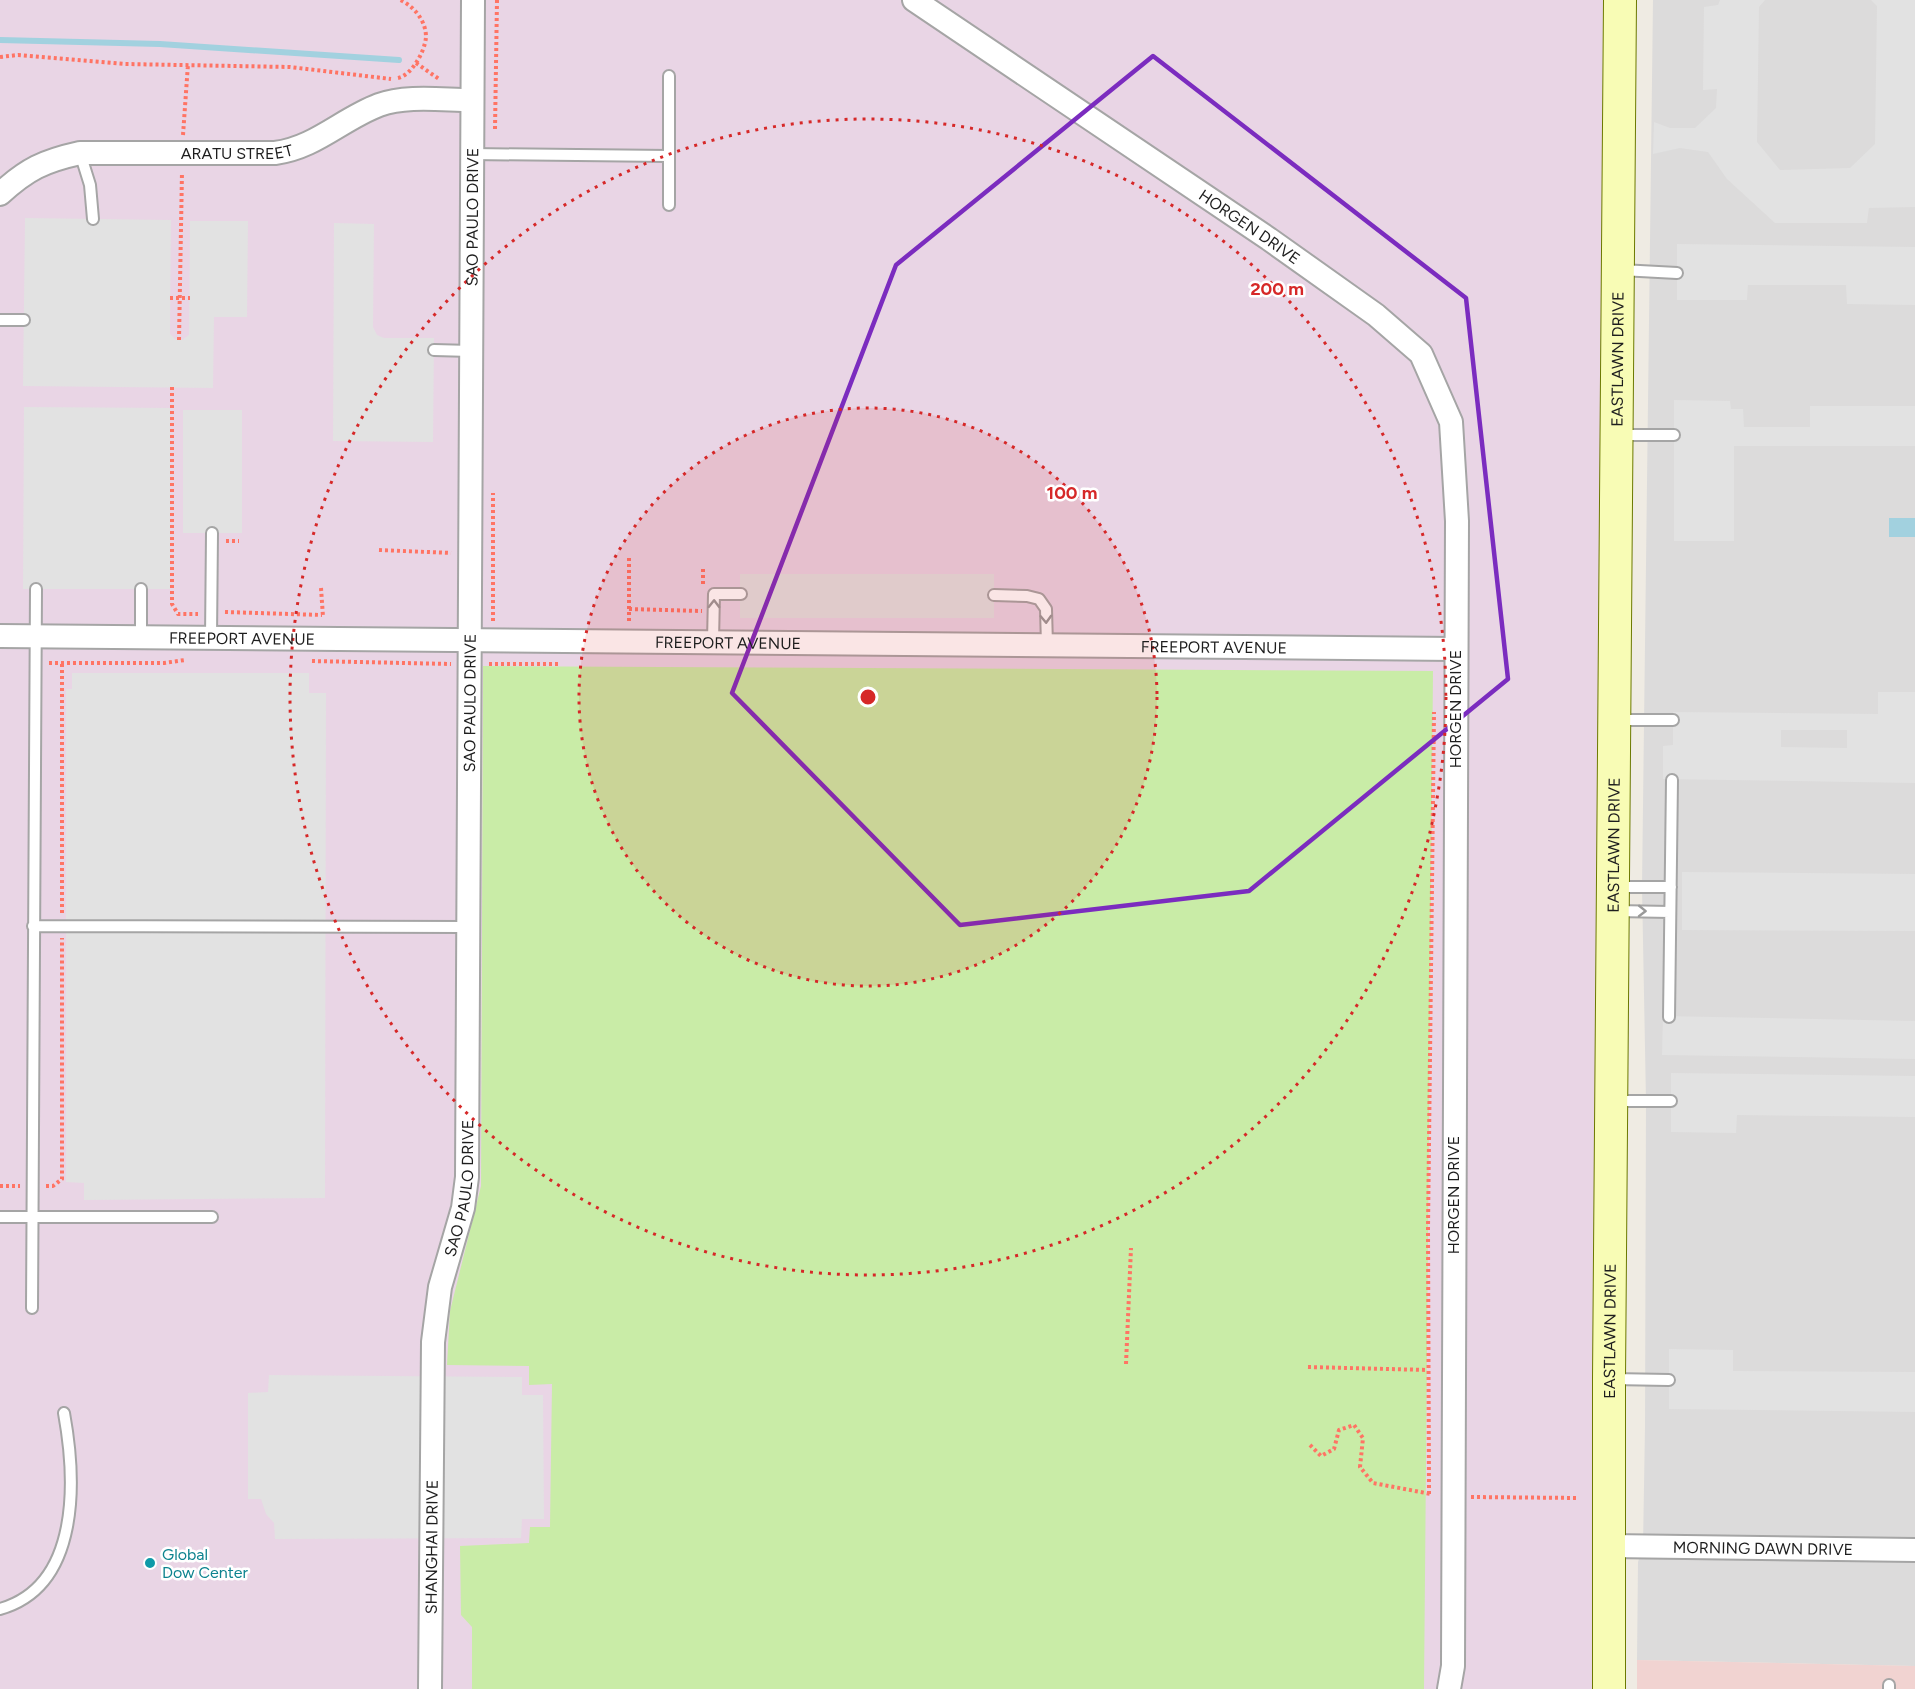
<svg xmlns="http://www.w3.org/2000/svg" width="1915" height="1689" font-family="Figtree,sans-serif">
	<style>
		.residential { fill: #dcdbdb }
		.commercial { fill: #f1d3d1 }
		.industrial { fill: #e9d5e5 }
		.grass { fill: #c9eca7 }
		.parking { fill: #e2e2e2; fill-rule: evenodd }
		.water { fill: #a2d1df }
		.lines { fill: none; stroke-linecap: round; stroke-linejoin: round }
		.stream { stroke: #a2d1df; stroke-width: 6 }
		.lane-casing { stroke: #a5a5a5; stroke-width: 14 }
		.street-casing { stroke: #a5a5a5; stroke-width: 26 }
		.secondary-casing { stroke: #6c7901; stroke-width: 34 }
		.path { stroke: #ff7464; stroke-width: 4; stroke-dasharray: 3 3; stroke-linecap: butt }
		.lane { stroke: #fff; stroke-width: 10 }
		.street { stroke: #fff; stroke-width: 22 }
		.secondary { stroke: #f8fcb5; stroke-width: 32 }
		.oneway { stroke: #9a9a9a }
		.marked { fill: none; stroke: #7b2cbf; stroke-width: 4.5; stroke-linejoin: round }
		.ring { fill: none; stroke: #d62828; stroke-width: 3; stroke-dasharray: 3 6 }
		.culture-dot { fill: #0f9aa8; stroke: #fff; stroke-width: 2 }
		.labels { text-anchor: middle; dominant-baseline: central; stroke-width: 5; stroke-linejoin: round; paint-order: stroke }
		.street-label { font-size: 16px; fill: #1e1e1e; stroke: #fff }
		.culture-label { font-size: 16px; fill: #0d838f; stroke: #fff; text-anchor: start }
		.centre { fill: #d62828; stroke: #fff; stroke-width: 3 }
		.ring-label { font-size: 18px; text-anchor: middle; font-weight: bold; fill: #d62828; stroke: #fff; stroke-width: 5; stroke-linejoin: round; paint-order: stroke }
	</style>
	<rect width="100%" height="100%" fill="#efebe3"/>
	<path class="residential" d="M 1653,0 L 1915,0 L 1915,1666 L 1637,1660 L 1638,1562 L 1643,1546 L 1645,1427 L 1646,1101 L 1642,887 Z"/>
	<path class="commercial" d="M 1637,1660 L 1915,1666 L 1915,1689 L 1637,1689 Z"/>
	<path class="industrial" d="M 0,0 L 1603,0 L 1592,1689 L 0,1689 Z"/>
	<path class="grass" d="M 483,666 L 1433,671 L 1424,1689 L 472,1689 L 472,1627 L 461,1615 L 460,1546 L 529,1543 L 530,1527 L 550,1527 L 552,1384 L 529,1385 L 529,1366 L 447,1365 L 450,1311 L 481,1186 Z"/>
	<path class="parking" d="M 1720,0 L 1765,0 L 1759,7 L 1757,142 L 1780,170 L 1850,168 L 1875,144 L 1877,6 L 1871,0 L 1915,0 L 1915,207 L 1869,208 L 1867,223 L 1775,223 L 1727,179 L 1708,152 L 1680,148 L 1653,154 L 1654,122 L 1670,128 L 1695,128 L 1716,108 L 1717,89 L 1703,90 L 1704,7 L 1718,5 Z
		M 25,218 L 171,220 L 170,334 L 175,339 L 182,340 L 189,335 L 190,221 L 248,221 L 247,317 L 214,317 L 213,388 L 23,386 Z
		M 334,223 L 374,224 L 373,327 L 377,335 L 384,338 L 434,338 L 433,442 L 333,441 Z
		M 1677,244 L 1915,247 L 1915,305 L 1847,304 L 1846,285 L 1748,285 L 1747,300 L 1677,300 Z
		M 1674,400 L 1730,401 L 1731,409 L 1743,409 L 1744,427 L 1810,427 L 1810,406 L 1915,406 L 1915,446 L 1734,446 L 1734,541 L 1674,541 Z
		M 24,407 L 170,408 L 170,589 L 23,589 Z
		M 183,410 L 242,410 L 242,533 L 183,533 Z
		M 740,574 L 994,574 L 994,618 L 740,618 Z
		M 72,673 L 309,673 L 309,693 L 326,693 L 325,1198 L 84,1200 L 84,1183 L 66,1182 L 66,689 L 72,689 Z
		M 1878,692 L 1915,692 L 1915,783 L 1663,779 L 1663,746 L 1673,745 L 1673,712 L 1878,714 ZM 1781,730 L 1847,730 L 1847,748 L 1781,747 Z
		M 1682,872 L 1915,874 L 1915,931 L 1682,930 Z
		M 1663,1016 L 1915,1021 L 1915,1059 L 1662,1055 Z
		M 1671,1073 L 1915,1076 L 1915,1117 L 1737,1115 L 1736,1133 L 1671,1132 Z
		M 1669,1349 L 1733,1350 L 1733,1371 L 1915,1372 L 1915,1412 L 1669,1409 Z
		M 269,1375 L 522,1377 L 522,1395 L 543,1395 L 544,1519 L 522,1519 L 521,1538 L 275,1539 L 274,1523 L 266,1514 L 261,1499 L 248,1499 L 248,1393 L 268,1392 Z"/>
	<path class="water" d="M 1889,518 L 1915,518 L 1915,537 L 1889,537 Z"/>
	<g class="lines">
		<path class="stream" d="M 0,40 L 160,44 L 399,60"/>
		<g class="lane-casing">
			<path id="lane" d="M 80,153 L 90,185 L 93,219
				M 471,154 L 669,156 L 669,76
				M 669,156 L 669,205
				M 1621,270 L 1677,273
				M 0,320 L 24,320
				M 434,350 L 471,351
				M 1618,435 L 1674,435
				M 994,595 L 1027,596 L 1039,599 L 1046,609 L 1047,645
				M 141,637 L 141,589
				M 211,637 L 212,533
				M 713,641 L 714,594 L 741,594
				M 1616,720 L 1673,720
				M 1617,887 L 1671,887
				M 1616,911 L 1670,912
				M 33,926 L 467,927
				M 1669,1017 L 1672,780
				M 1614,1101 L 1671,1101
				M 0,1217 L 212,1217
				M 32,1308 L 36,589
				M 1612,1379 L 1669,1380
				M 0,1609 C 81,1586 76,1479 64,1413
				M 1889,1685 L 1889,1689"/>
		</g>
		<g class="street-casing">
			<g id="street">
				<path id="s1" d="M 914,0 L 1269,239 L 1376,315 L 1421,354 L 1451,422 L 1457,521 L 1453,1666 L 1449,1689"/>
				<path id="s2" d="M 0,194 C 27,169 44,161 80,153 L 275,153 C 315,148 342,119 379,105 C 406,95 443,100 471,100"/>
				<path id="s3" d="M 0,636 L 1455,649"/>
				<path id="s4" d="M 1610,1546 L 1915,1550"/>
				<path id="s5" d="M 430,1689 L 433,1342 L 440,1287 L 463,1208 L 467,1177 L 473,0"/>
			</g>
		</g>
		<g class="secondary-casing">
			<g id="secondary">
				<path id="s6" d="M 1609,1689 L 1609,1379 L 1620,0"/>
			</g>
		</g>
		<path class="path" d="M 0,57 L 18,55 L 125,64 L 290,67 L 391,79
			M 416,63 L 439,79
			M 398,78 C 412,75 425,51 426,37 C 426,21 414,6 400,0
			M 495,129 L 497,0
			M 183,135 L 188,64
			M 170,298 L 190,298
			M 179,340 L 182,172
			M 172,387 L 172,604 L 178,614 L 198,614
			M 226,541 L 239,541
			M 379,550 L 451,553
			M 703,569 L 703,586
			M 321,588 L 323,617
			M 629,609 L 702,611
			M 225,612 L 322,615
			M 493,621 L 493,493
			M 629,621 L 629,555
			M 312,661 L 451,664
			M 49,663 L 164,663 L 185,660
			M 489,664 L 559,664
			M 62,913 L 62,663
			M 0,1186 L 20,1186
			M 46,1186 L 53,1186 L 62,1179 L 62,938
			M 1126,1364 L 1131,1248
			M 1308,1367 L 1428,1370
			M 1310,1445 L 1321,1456 L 1334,1449 L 1339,1430 L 1354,1425 L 1363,1438 L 1360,1467 L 1373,1483 L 1431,1494
			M 1429,1494 L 1428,1229 L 1434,712
			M 1471,1497 L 1579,1498"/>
		<use href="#lane" class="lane"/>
		<use href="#street" class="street"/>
		<use href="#secondary" class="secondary"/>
	</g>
	<defs><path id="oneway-chevron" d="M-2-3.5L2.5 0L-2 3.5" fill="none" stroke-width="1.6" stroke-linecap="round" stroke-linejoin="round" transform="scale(1.5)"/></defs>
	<g class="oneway">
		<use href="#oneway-chevron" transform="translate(714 604) rotate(-89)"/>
		<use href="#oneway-chevron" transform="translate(1046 619) rotate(88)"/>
		<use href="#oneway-chevron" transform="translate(1642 911) rotate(1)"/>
	</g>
	<path class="marked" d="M 1153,56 L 1466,298 L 1508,679 L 1249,891 L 960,925 L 732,693 L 896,265 Z"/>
	<circle cx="868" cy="697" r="289" fill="#d62828" fill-opacity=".12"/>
	<g class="ring">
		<circle cx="868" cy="697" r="289"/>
		<circle cx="868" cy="697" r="578"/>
	</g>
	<circle class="culture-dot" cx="150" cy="1563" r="6"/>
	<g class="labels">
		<g class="street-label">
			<text stroke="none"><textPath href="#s2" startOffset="248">ARATU STREET</textPath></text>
			<text stroke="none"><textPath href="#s5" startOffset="1476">SAO PAULO DRIVE</textPath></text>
			<text stroke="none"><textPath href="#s1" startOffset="405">HORGEN DRIVE</textPath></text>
			<text stroke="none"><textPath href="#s6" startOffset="1330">EASTLAWN DRIVE</textPath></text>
			<text stroke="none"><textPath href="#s3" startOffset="242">FREEPORT AVENUE</textPath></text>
			<text stroke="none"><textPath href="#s3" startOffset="728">FREEPORT AVENUE</textPath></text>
			<text stroke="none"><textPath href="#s3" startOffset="1214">FREEPORT AVENUE</textPath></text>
			<text stroke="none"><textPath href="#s5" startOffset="990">SAO PAULO DRIVE</textPath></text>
			<text transform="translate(1455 709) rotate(-90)">HORGEN DRIVE</text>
			<text stroke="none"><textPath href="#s6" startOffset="844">EASTLAWN DRIVE</textPath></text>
			<text stroke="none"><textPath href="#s5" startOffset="504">SAO PAULO DRIVE</textPath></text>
			<text transform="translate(1453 1195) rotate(-90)">HORGEN DRIVE</text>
			<text stroke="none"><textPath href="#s6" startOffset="358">EASTLAWN DRIVE</textPath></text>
			<text stroke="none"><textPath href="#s5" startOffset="142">SHANGHAI DRIVE</textPath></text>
			<text stroke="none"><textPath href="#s4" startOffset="153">MORNING DAWN DRIVE</textPath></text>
		</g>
		<g class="culture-label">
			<text x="162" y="1554">Global<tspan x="162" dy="18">Dow Center</tspan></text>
		</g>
	</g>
	<circle cx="868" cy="697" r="9" class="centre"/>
	<g class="ring-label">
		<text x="1277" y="295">200 m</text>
		<text x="1072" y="499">100 m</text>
	</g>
</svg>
